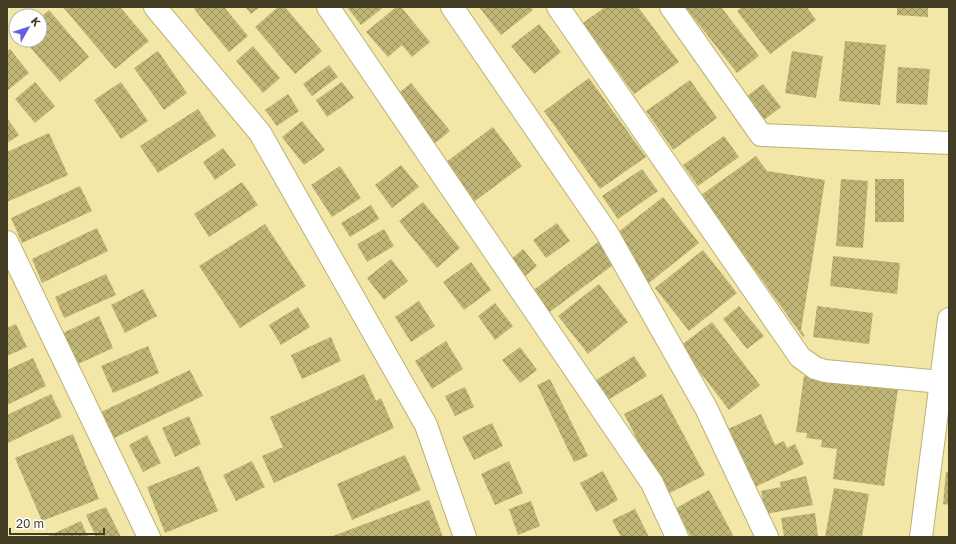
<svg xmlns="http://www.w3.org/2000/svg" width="956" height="544" font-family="'Golos Text',sans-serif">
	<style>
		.building { fill: url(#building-cross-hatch) }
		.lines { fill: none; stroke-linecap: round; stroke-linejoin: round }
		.street-casing { stroke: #bcb173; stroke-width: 24 }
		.street { stroke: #fff; stroke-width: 22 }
	</style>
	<defs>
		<pattern id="building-cross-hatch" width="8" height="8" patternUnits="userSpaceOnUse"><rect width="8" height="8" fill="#bfb576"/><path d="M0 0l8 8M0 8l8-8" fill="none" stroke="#9d9460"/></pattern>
	</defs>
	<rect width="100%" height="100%" fill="#f2e7a7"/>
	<path class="building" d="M 63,7 L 120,7 L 149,41 L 115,69 Z
		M 197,7 L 224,7 L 248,36 L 229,52 L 194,9 Z
		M 245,7 L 260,7 L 251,14 Z
		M 278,7 L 285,7 L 322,51 L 295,74 L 255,27 Z
		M 347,7 L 384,7 L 361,25 Z
		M 396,7 L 401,7 L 430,42 L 412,57 L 402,45 L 388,57 L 366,32 Z
		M 479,7 L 531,7 L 533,10 L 501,35 Z
		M 605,7 L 638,7 L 679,62 L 634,94 L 583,23 Z
		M 688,7 L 721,7 L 759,56 L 737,73 L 686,8 Z
		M 742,7 L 807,7 L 816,20 L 770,54 L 737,11 Z
		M 897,7 L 928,7 L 928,17 L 897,15 Z
		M 49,10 L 89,57 L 60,82 L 24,40 L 40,40 L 40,18 Z
		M 539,24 L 561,52 L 534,74 L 511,46 Z
		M 845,41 L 886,45 L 880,105 L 839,101 Z
		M 253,46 L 280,78 L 263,93 L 236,61 Z
		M 10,49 L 29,73 L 7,91 L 7,51 Z
		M 158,51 L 187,93 L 164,110 L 134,68 Z
		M 792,51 L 823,56 L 816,98 L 785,93 Z
		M 329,65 L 338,77 L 312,96 L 303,84 Z
		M 898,67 L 930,69 L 927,105 L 896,103 Z
		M 589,78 L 646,157 L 600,189 L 544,111 Z
		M 690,80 L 717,118 L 673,150 L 646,111 Z
		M 35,82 L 55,106 L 35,123 L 15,99 Z
		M 121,82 L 148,121 L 121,139 L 94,100 Z
		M 342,82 L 354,98 L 327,117 L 316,100 Z
		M 411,83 L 450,131 L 434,144 L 395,96 Z
		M 763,84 L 781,107 L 764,120 L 746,97 Z
		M 288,94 L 299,111 L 277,126 L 265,110 Z
		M 198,109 L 216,136 L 158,173 L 140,146 Z
		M 7,118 L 19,135 L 7,143 Z
		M 302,121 L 325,150 L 304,165 L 282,137 Z
		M 493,127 L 522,166 L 471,204 L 442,165 Z
		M 49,133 L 68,175 L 7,202 L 7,152 Z
		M 724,136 L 739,157 L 698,186 L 683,165 Z
		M 223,148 L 236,165 L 215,180 L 203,162 Z
		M 756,156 L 767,171 L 825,180 L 801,330 L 805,336 L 803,337 L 701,195 Z
		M 401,165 L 419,187 L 392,208 L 375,185 Z
		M 340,166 L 361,198 L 332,217 L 311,185 Z
		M 642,169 L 658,191 L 618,219 L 602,196 Z
		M 841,179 L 868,181 L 863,248 L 836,246 Z
		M 875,179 L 904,179 L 904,222 L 875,222 Z
		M 242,182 L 258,205 L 209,237 L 194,214 Z
		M 80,186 L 92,211 L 22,243 L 11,218 Z
		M 663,197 L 699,243 L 649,283 L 612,237 Z
		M 423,202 L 460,248 L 437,268 L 399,221 Z
		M 371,205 L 379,219 L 350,237 L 341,223 Z
		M 557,223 L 570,241 L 546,258 L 533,240 Z
		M 265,224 L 306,286 L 240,328 L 199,266 Z
		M 97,228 L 108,251 L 42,283 L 32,259 Z
		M 384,229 L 394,246 L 367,262 L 357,244 Z
		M 601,240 L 617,262 L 547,314 L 531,292 Z
		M 523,249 L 537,266 L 523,278 L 509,261 Z
		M 703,250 L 737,293 L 689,331 L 655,288 Z
		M 833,256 L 900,263 L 897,294 L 830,286 Z
		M 391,259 L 408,281 L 384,300 L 367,278 Z
		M 471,262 L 491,290 L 464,310 L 443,282 Z
		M 106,274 L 116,295 L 64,318 L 55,297 Z
		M 599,284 L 628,322 L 588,354 L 558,316 Z
		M 143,289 L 157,316 L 125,333 L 111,305 Z
		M 419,301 L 435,326 L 411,342 L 395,317 Z
		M 495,303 L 513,326 L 495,340 L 478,316 Z
		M 739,306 L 764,336 L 747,349 L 723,319 Z
		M 817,306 L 873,313 L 869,344 L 813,337 Z
		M 298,307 L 310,327 L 281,345 L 269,325 Z
		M 99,316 L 113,348 L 76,365 L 61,334 Z
		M 712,322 L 760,385 L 729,410 L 680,346 Z
		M 16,324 L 27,347 L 7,356 L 7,328 Z
		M 331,337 L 341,361 L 302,379 L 291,355 Z
		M 446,341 L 463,369 L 432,389 L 415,361 Z
		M 148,346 L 159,373 L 113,393 L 101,366 Z
		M 520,347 L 537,370 L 520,383 L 502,360 Z
		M 634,356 L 647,376 L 608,400 L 596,380 Z
		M 33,358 L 46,386 L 7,405 L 7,370 Z
		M 190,370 L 203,396 L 114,438 L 101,412 Z
		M 364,374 L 376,401 L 381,398 L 394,428 L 274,483 L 262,456 L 283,447 L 270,417 Z
		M 804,376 L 898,389 L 884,486 L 833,479 L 837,449 L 821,447 L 822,440 L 806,438 L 807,433 L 796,432 Z
		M 550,379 L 588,456 L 574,462 L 537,385 Z
		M 465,387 L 474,407 L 455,416 L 445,396 Z
		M 51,394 L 62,417 L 8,443 L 7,415 Z
		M 662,394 L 705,475 L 666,495 L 624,414 Z
		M 761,414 L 775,445 L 784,441 L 787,448 L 795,444 L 804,464 L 755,487 L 728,429 Z
		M 189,416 L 201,444 L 175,457 L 162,428 Z
		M 492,423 L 503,446 L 474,460 L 462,437 Z
		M 73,434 L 99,499 L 42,521 L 15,458 Z
		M 147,435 L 161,463 L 143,472 L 129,445 Z
		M 405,455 L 421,490 L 352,520 L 337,484 Z
		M 252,461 L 265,487 L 236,501 L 223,475 Z
		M 509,461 L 523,493 L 495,505 L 481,474 Z
		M 199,466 L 218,511 L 165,533 L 147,487 Z
		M 603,471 L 618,500 L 596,512 L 580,483 Z
		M 946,472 L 949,472 L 949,505 L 943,504 Z
		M 806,476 L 813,505 L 766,514 L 761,491 L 781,487 L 780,482 Z
		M 834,488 L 869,494 L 862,537 L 825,537 Z
		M 709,490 L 734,537 L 691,537 L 676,508 Z
		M 429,500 L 443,537 L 330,537 Z
		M 531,501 L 540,526 L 518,535 L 509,509 Z
		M 106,507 L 121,537 L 96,537 L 86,515 Z
		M 635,509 L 649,537 L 621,537 L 612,520 Z
		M 815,513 L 818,537 L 784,537 L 781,518 Z
		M 81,521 L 88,537 L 46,537 Z"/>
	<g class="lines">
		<g class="street-casing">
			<path id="street" d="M 155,7 L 260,133 L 426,425 L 465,537
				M 328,7 L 652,483 L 677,537
				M 452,7 L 607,233 L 706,408 L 767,537
				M 558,7 L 800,357 L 815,368 L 825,371 L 941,382
				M 671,7 L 761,135 L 949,143
				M 7,242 L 149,537
				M 921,537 L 949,319"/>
		</g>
		<use href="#street" class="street"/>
	</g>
	<rect width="956" height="544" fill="none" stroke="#423d23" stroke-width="16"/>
	<g transform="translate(28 28) rotate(51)"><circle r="19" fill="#ffffff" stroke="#b3b1a7"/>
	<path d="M0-3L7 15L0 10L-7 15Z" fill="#6461da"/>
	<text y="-6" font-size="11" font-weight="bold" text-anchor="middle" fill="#423d23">K</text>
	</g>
	<path d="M10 528v6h94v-6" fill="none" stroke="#423d23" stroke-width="2"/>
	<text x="16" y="528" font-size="12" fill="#423d23" stroke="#ffffff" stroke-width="3" paint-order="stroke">20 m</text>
</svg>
